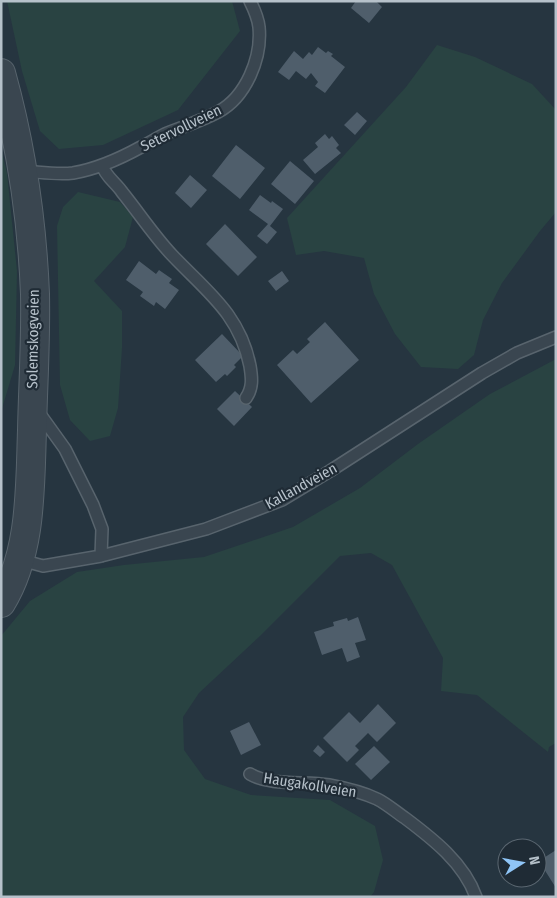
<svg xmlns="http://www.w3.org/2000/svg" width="557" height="898" font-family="'Fira Sans Condensed',sans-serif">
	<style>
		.green { fill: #294342 }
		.building { fill: #4f5e6b }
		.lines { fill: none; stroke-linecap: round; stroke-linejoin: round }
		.service-casing { stroke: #58646d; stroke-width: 14 }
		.tertiary-casing { stroke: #58646d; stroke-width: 30 }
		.service { stroke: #3a4650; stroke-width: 11 }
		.tertiary { stroke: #3a4650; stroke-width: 28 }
		.labels { text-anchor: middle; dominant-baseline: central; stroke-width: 4.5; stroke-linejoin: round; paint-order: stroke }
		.street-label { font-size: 15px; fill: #b6c1ca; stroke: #1f2b35 }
	</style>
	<rect width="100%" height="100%" fill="#263540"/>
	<path class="green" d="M 7,1 L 232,1 L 240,31 L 178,110 L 103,145 L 59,149 L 40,131 L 22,71 Z
		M 437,45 L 475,57 L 532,84 L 556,110 L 556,212 L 540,231 L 502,283 L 483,320 L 474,355 L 458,369 L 421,367 L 395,334 L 374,294 L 364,258 L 324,251 L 296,255 L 287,218 L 406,87 Z
		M 1,149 L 7,173 L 17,271 L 15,365 L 1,412 Z
		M 78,192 L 120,202 L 133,217 L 125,247 L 94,281 L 122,311 L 122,348 L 118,408 L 110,436 L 90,441 L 70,420 L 60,385 L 57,226 L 63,207 Z
		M 556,359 L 556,743 L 549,747 L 548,752 L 477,695 L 441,691 L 443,658 L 392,565 L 371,553 L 340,556 L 260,636 L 199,693 L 183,717 L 184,750 L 205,779 L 251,795 L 330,800 L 375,826 L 383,860 L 374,892 L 370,897 L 1,897 L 1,636 L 30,601 L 77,572 L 124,565 L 204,557 L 293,527 L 360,488 L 418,444 L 490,394 Z"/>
	<path class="building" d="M 356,1 L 376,1 L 382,7 L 369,23 L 351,8 Z
		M 318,47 L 326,53 L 328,51 L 333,54 L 331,56 L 345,67 L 325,93 L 315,86 L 318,82 L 311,73 L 306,79 L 296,71 L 289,80 L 278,72 L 294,51 L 303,59 L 309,52 L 312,55 Z
		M 357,112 L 367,121 L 355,135 L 344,125 Z
		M 325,134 L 329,139 L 332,136 L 339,145 L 336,148 L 341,153 L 315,174 L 303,160 L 318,147 L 315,143 Z
		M 236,145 L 265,168 L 240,199 L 212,176 Z
		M 290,161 L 314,181 L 295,204 L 271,184 Z
		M 190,175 L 207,190 L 191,208 L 175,193 Z
		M 260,195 L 271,203 L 272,201 L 283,209 L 270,226 L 277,232 L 267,244 L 257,236 L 268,224 L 249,210 Z
		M 225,224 L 257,257 L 238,276 L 206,244 Z
		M 139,261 L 156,274 L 159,270 L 172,279 L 169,283 L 179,290 L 165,309 L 156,302 L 154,306 L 140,296 L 143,292 L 126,280 Z
		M 282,271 L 289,281 L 276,291 L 268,281 Z
		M 325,322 L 359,360 L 311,403 L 277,365 L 293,350 L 297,354 L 310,342 L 307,339 Z
		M 222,334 L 243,356 L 234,365 L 236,367 L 227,376 L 225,374 L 216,382 L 195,360 Z
		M 235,391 L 252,407 L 234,426 L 217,409 Z
		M 358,617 L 366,640 L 355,643 L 360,657 L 347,662 L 342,648 L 322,655 L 314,632 L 334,626 L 333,622 L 347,618 L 348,621 Z
		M 378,704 L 396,723 L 377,742 L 368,733 L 355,746 L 359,750 L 347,762 L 323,738 L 349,712 L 360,723 Z
		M 249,722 L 261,745 L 241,755 L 230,731 Z
		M 318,745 L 325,752 L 320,757 L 313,751 Z
		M 374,746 L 390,762 L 371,780 L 355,764 Z
		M 556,850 L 556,888 L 539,861 Z"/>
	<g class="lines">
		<g class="service-casing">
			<path id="service" d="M 102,165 C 105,176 116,183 122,192 C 139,213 154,236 172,255 C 206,291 240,314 250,366 C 252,378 253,388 246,398
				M 24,171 C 40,172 57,175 73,173 C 97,169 121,158 141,147 C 149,143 157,138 165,134 C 182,127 201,121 218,112 C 246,97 262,58 259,27 C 258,18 254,9 250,1
				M 37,410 L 65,449 L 93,505 L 102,529 L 101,556
				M 21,560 L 43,566 L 101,556 L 206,529 L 282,500 L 330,471 L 482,373 L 517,353 L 556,337
				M 250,774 C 270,786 306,781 329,785 C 345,788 362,792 377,799 C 387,804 396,812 405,818 C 433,839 464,863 476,897"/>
		</g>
		<g class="tertiary-casing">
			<path id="tertiary" d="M 1,73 C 21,145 32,219 35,294 C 36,339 33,385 32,430 C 30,487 32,553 1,603"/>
		</g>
		<use href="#service" class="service"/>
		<use href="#tertiary" class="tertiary"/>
	</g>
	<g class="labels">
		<g class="street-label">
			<text transform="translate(181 128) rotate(-26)">Setervollveien</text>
			<text transform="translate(33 339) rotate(-89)">Solemskogveien</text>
			<text transform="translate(301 486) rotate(-29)">Kallandveien</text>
			<text transform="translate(310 785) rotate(9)">Haugakollveien</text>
		</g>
	</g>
	<rect width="557" height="898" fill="none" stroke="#b6c1ca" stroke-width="5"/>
	<g transform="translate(522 863) rotate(79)"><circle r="24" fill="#1f2b35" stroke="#5b6771"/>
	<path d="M0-4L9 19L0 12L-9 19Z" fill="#8fc5f7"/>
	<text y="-8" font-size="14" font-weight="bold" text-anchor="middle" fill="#b6c1ca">N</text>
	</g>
</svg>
